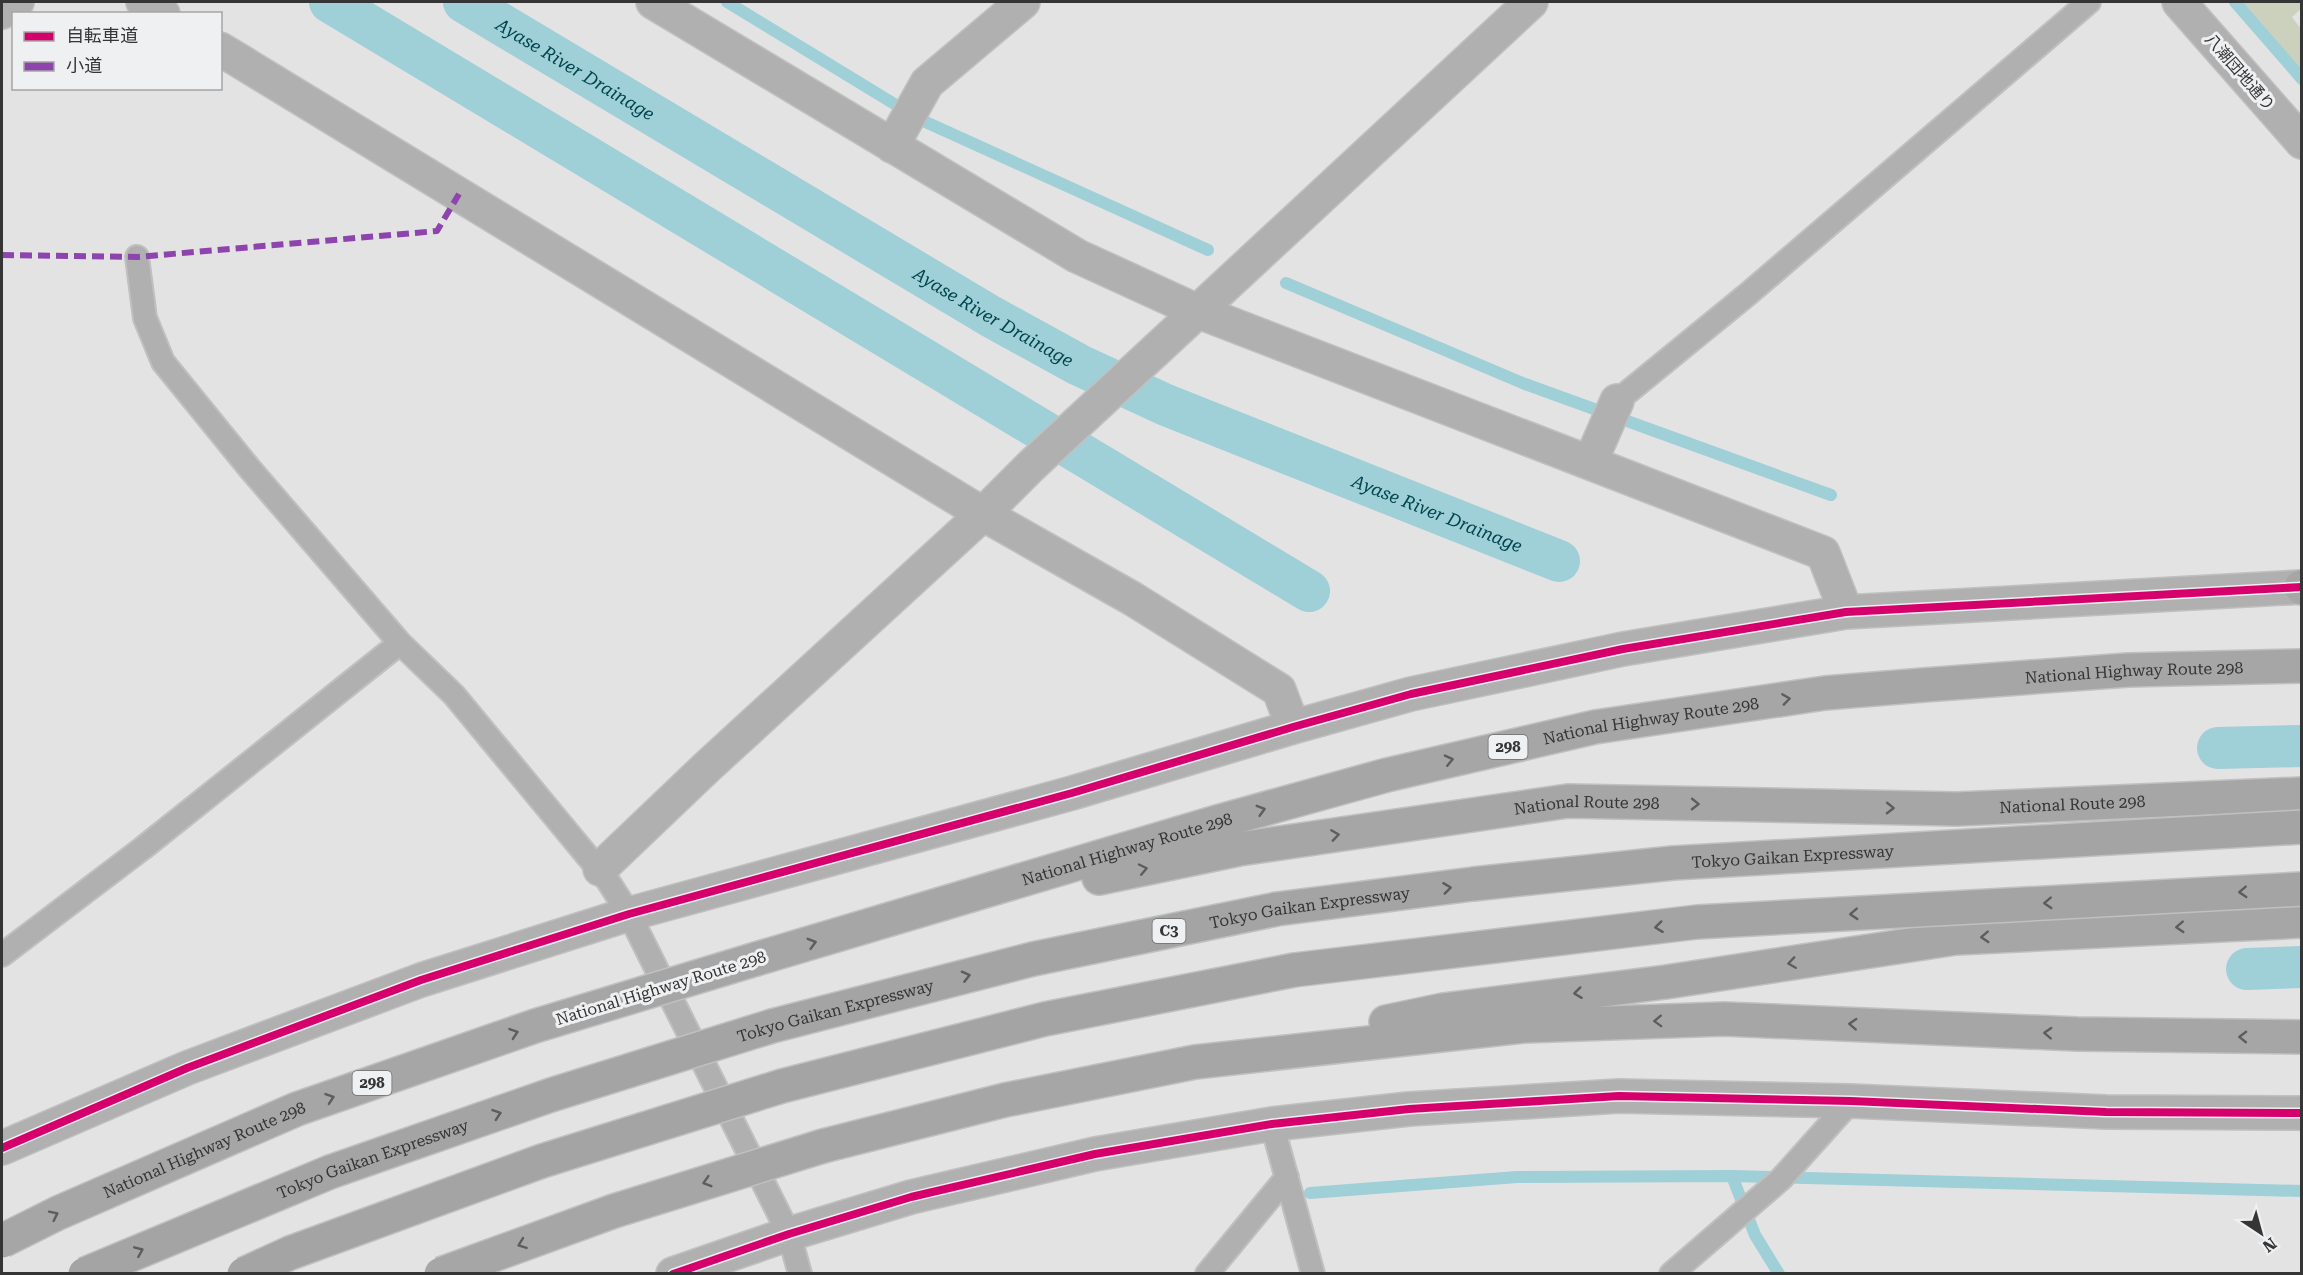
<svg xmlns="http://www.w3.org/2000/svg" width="2303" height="1275" font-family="'Roboto Serif','Noto Sans JP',serif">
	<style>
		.green { fill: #ccd1be }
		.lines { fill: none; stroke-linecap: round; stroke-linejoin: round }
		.stream { stroke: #9fcfd7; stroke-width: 12 }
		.canal { stroke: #9fcfd7; stroke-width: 42 }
		.service-casing { stroke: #c0c0c0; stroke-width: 26 }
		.minor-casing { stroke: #c0c0c0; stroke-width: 36 }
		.tertiary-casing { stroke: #c0c0c0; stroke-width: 36 }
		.trunk-casing { stroke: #c0c0c0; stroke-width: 36 }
		.service { stroke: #b0b0b0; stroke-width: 22 }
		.minor { stroke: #b0b0b0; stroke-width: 33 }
		.tertiary { stroke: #b0b0b0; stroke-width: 33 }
		.trunk { stroke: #a6a6a6; stroke-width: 33 }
		.trunk-bridge-casing { stroke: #c0c0c0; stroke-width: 36; stroke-linecap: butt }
		.motorway-bridge-casing { stroke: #c0c0c0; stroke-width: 36; stroke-linecap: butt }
		.trunk-bridge { stroke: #a6a6a6; stroke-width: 33 }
		.motorway-bridge { stroke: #a4a4a4; stroke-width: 33 }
		.quiet { stroke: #8e44ad; stroke-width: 6; stroke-dasharray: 12 6; stroke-linecap: butt }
		.cycleway-casing { stroke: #eff0f1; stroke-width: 11 }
		.cycleway { stroke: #d6006c; stroke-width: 8 }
		.oneway { stroke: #5d5d5d }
		.oneway2 { stroke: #5c5c5c }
		.labels { text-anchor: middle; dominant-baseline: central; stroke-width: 6; stroke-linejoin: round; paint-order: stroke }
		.shield { fill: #eff0f1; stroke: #6d6d6e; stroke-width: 1.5 }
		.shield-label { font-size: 15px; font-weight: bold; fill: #353536 }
		.street-label { font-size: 16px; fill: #353536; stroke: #eff0f1 }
		.water-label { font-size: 18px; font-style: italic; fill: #01444c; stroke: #eff0f1 }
	</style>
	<rect width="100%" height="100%" fill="#e3e3e3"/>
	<path class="green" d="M 2240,2 L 2301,2 L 2301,9 L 2292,17 L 2301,29 L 2301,73 Z"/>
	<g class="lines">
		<path class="stream" d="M 727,2 L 919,119 L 1208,250
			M 2235,2 L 2302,79
			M 1286,283 L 1525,384 L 1831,495
			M 1732,1176 L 1755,1235 L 1779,1274
			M 1310,1193 L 1517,1177 L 1732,1176 L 2302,1191"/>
		<g class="canal">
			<path d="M 330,2 L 1309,591"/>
			<path id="s1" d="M 464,2 L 990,316 L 1079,365 L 1166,405 L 1559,561"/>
			<path d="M 2218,748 L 2302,746"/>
			<path d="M 2247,969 L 2302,967"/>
		</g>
		<g class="service-casing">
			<path id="service" d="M 137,257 L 145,318 L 163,362 L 250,469 L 400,643 L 454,695 L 608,881 L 629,914 L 789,1234 L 800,1274
				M 1617,401 L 1748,294 L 2089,2
				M 2,955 L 143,848 L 400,643
				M 1272,1124 L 1313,1274
				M 1207,1274 L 1287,1177
				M 1671,1274 L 1781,1179 L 1851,1101"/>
		</g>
		<g class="minor-casing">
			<path id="minor" d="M 143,2 L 163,14
				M 653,2 L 1077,256 L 1197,311 L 1823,553 L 1846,612
				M 2,12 L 17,2
				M 220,49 L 983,514 L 1133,599 L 1279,690 L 1293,727
				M 892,146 L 927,83 L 1023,2
				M 1590,463 L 1617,401
				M 600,869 L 707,767 L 983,514 L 1031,466 L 1531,2
				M 2,1148 L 187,1068 L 421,980 L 629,914 L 1072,793 L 1293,727 L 1411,694 L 1623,649 L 1846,612 L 2302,587
				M 673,1274 L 789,1234 L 911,1197 L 1095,1154 L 1272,1124 L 1409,1109 L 1619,1096 L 1851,1101 L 2106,1112 L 2302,1113"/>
		</g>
		<g class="tertiary-casing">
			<path id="tertiary" d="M 2179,2 L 2302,142"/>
		</g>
		<g class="trunk-casing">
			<g id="trunk">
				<path d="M 2301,587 L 2302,588"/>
				<path id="s2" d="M 1099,878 L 1239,849 L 1568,801 L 1957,809 L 2302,794"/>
				<path id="s3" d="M 756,959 L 1217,822 L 1387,775 L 1595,727 L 1825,693 L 1924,685 L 2128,670 L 2302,666"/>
				<path d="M 1386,1022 L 1443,1010 L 1666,982 L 1956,938 L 2302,921"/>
				<path d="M 823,1146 L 1005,1100 L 1195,1062 L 1523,1026 L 1724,1019 L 2077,1034 L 2302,1037"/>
			</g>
		</g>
		<use href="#service" class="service"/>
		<use href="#minor" class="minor"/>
		<use href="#tertiary" class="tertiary"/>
		<use href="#trunk" class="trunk"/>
		<g class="trunk-bridge-casing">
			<g id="trunk-bridge">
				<path id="s4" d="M 2,1241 L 58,1213 L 297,1109 L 535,1026 L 756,959"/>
				<path d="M 441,1274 L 614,1211 L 823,1146"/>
			</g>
		</g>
		<g class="motorway-bridge-casing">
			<g id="motorway-bridge">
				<path id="s5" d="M 85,1274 L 330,1172 L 551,1095 L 772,1026 L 1033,959 L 1277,909 L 1473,884 L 1673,863 L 2302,827"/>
				<path d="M 244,1274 L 290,1253 L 542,1161 L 782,1086 L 1045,1019 L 1294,970 L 1697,922 L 2302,889"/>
			</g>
		</g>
		<use href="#trunk-bridge" class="trunk-bridge"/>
		<use href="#motorway-bridge" class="motorway-bridge"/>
		<path class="quiet" d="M 2,255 L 137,257 L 437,231 L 459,194"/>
		<g class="cycleway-casing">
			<path id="cycleway" d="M 2,1148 L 187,1068 L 421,980 L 629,914 L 1072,793 L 1293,727 L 1411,694 L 1623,649 L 1846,612 L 2302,587
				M 673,1274 L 789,1234 L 911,1197 L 1095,1154 L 1272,1124 L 1409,1109 L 1619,1096 L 1851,1101 L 2106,1112 L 2302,1113"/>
		</g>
		<use href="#cycleway" class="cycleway"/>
	</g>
	<defs><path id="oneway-chevron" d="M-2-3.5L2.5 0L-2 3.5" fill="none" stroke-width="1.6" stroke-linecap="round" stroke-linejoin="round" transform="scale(1.5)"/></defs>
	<g class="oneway">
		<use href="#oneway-chevron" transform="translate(1786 699) rotate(-8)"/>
		<use href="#oneway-chevron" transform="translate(1449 760) rotate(-13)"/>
		<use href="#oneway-chevron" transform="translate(1695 804) rotate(1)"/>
		<use href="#oneway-chevron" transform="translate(1890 808) rotate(1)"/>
		<use href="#oneway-chevron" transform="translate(1261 810) rotate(-16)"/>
		<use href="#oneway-chevron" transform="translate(1335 835) rotate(-8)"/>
		<use href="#oneway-chevron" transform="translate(1143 869) rotate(-12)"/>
		<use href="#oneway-chevron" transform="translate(2180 927) rotate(177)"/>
		<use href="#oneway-chevron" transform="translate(1985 937) rotate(177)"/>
		<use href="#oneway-chevron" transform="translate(812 943) rotate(-16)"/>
		<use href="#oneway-chevron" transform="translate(1792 963) rotate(172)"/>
		<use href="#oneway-chevron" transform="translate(1578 993) rotate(173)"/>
		<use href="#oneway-chevron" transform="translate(1658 1021) rotate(178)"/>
		<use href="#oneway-chevron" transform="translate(1853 1024) rotate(-177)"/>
		<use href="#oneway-chevron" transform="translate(514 1033) rotate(-19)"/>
		<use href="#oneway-chevron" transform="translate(2048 1033) rotate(-177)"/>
		<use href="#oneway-chevron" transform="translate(2243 1037) rotate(-179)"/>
		<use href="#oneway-chevron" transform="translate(330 1098) rotate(-19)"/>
		<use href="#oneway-chevron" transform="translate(707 1182) rotate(163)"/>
		<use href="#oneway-chevron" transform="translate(54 1215) rotate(-26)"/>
		<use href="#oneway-chevron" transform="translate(522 1244) rotate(160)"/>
	</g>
	<g class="oneway2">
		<use href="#oneway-chevron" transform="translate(1447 888) rotate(-7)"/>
		<use href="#oneway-chevron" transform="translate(2243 892) rotate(177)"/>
		<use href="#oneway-chevron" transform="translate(2048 903) rotate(177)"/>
		<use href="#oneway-chevron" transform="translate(1854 914) rotate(177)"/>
		<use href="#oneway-chevron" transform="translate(1659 927) rotate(173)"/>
		<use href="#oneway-chevron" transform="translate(966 976) rotate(-14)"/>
		<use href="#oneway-chevron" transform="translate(497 1114) rotate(-19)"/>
		<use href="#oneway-chevron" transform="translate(139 1251) rotate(-23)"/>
	</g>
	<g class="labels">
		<g class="shield">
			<rect x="1488.5" y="735" width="39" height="24" rx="4.5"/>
			<rect x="1152.5" y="919" width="33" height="24" rx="4.5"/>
			<rect x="352.5" y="1071" width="39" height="24" rx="4.5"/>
		</g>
		<g class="shield-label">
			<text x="1508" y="747">298</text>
			<text x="1169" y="931">C3</text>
			<text x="372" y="1083">298</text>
		</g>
		<g class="street-label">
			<text transform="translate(2240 72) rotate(49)">八潮団地通り</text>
			<text stroke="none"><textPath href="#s3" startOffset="1413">National Highway Route 298</textPath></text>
			<text stroke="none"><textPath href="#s3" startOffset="927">National Highway Route 298</textPath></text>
			<text stroke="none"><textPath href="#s2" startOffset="980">National Route 298</textPath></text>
			<text stroke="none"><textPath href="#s2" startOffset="494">National Route 298</textPath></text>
			<text stroke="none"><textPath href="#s3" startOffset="387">National Highway Route 298</textPath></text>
			<text stroke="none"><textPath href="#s5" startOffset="1768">Tokyo Gaikan Expressway</textPath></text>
			<text stroke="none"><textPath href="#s5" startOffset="1282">Tokyo Gaikan Expressway</textPath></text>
			<text transform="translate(661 988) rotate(-17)">National Highway Route 298</text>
			<text stroke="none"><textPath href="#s5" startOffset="796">Tokyo Gaikan Expressway</textPath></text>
			<text stroke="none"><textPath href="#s4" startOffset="222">National Highway Route 298</textPath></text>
			<text stroke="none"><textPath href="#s5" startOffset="310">Tokyo Gaikan Expressway</textPath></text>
		</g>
		<g class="water-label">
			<text stroke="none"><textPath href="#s1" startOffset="130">Ayase River Drainage</textPath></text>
			<text stroke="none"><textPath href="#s1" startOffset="616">Ayase River Drainage</textPath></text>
			<text stroke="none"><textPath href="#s1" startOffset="1102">Ayase River Drainage</textPath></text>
		</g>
	</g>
	<rect width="2303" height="1275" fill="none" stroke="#353536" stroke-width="6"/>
	<rect x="12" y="12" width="210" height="78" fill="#eff0f1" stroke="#a5a5a6" stroke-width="1.5"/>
	<rect x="24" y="32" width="30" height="9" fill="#d6006c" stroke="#a5a5a6" stroke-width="1.5"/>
	<text x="66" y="42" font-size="18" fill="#353536">自転車道</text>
	<rect x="24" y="62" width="30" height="9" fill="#8e44ad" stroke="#a5a5a6" stroke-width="1.5"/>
	<text x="66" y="72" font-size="18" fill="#353536">小道</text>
	<g transform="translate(2261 1233) rotate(144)" stroke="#eff0f1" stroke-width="4.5" paint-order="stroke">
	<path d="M0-4.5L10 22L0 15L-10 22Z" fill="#353536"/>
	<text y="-9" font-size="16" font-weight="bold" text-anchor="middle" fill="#353536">N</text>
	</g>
</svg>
